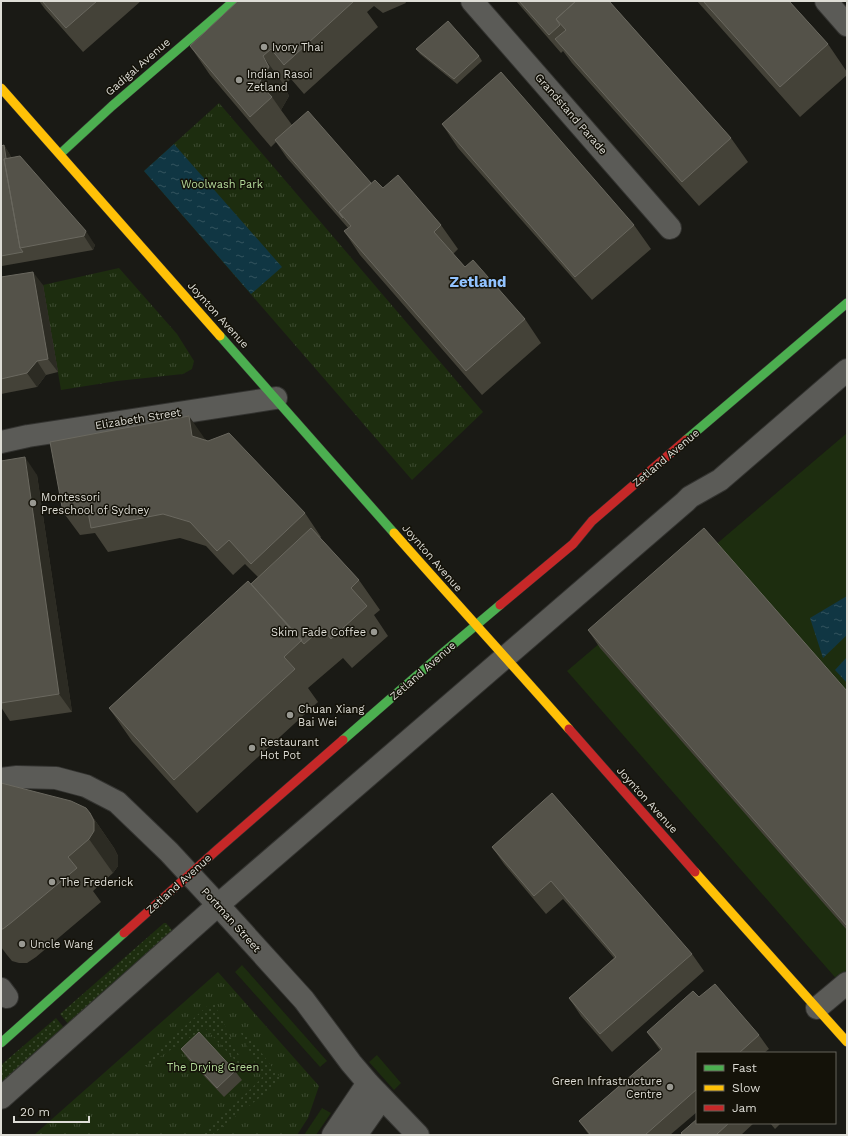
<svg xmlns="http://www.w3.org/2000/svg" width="848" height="1136" font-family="'Work Sans',sans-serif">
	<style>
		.grass { fill: #1d2d0f }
		.park { fill: url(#park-tufts) }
		.garden { fill: url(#garden-dots) }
		.water { fill: url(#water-ripples) }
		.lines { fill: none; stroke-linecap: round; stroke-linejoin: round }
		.street-casing { stroke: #333330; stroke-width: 24 }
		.fast-casing { stroke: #333330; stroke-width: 10 }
		.slow-casing { stroke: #333330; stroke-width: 10 }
		.jam-casing { stroke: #333330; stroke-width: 10 }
		.street { stroke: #5b5b57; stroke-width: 22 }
		.fast { stroke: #4caf50; stroke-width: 9 }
		.slow { stroke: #ffc107; stroke-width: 9 }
		.jam { stroke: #c62828; stroke-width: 9 }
		.wall { fill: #444238 }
		.shaded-wall { fill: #2c2b23 }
		.building { fill: #545249; stroke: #6a685f }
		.poi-dot { fill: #999992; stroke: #141209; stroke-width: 1.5 }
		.labels { text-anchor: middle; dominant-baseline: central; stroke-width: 3; stroke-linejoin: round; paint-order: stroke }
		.poi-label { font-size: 11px; fill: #deddd6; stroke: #141209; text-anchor: start }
		.street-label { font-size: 11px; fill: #deddd6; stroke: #141209 }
		.park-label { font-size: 11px; fill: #b5db9b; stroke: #141209 }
		.district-label { font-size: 15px; font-weight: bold; fill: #92c3ff; stroke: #141209 }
	</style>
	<defs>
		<pattern id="park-tufts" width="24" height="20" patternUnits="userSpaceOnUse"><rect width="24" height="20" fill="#1d2d0f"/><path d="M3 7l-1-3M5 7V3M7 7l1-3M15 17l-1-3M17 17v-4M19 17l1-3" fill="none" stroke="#3d4b31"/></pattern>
		<pattern id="garden-dots" width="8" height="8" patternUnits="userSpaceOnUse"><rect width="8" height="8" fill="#1d2d0f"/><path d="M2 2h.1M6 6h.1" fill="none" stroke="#3d4b31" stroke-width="1.8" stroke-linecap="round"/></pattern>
		<pattern id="water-ripples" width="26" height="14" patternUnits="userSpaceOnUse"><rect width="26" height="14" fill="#103643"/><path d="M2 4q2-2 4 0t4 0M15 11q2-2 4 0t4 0" fill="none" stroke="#32535d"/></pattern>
	</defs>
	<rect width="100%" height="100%" fill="#1a1a15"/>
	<path class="grass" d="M 847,433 L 847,991 L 567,671 Z
		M 242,965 L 327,1061 L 320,1067 L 235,972 Z
		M 377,1055 L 401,1083 L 394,1090 L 369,1062 Z
		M 322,1108 L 331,1113 L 316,1135 L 304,1135 Z"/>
	<path class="park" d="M 219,103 L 483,412 L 412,480 L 144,171 Z
		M 119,268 L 177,334 L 194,361 L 192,369 L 183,374 L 117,381 L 61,390 L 43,285 Z
		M 218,972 L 319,1086 L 308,1118 L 297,1135 L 34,1135 Z"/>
	<path class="garden" d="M 164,923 L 166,923 L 173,931 L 69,1025 L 60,1014 Z
		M 213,1001 L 248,1074 L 205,1028 L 139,1070 L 137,1069 Z
		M 56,1018 L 65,1029 L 1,1083 L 1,1065 Z
		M 242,1027 L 282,1080 L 212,1135 L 202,1135 L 262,1078 L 239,1029 Z"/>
	<path class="water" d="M 174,144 L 282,267 L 251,294 L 144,171 Z
		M 847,596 L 847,635 L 823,658 L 810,618 Z
		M 847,657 L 847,683 L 835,670 Z"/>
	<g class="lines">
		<g class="street-casing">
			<path id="street" d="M 472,1 L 670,228
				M 826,1 L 847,25
				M 1,442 L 28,436 L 276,398
				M 1,779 L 17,777 L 56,778 L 86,786 L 117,802 L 169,852 L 218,905 L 304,1000 L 351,1063 L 368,1083 L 418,1135
				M 1,989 L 7,997
				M 817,1008 L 847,983
				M 1,1098 L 218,905 L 685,502 L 690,497 L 720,480 L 847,370
				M 333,1135 L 368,1083
				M 356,1135 L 382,1098"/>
		</g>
		<g class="fast-casing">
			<path id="fast" d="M 60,154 L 112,106 L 234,1
				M 220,336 L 394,533
				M 686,440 L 847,303
				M 343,740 L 444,652 L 500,605
				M 1,1043 L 124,933"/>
		</g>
		<g class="slow-casing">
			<path id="slow" d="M 1,88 L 220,336
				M 394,533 C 452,599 511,663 569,729
				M 695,872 L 847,1042"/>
		</g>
		<g class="jam-casing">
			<path id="jam" d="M 500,605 L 573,544 L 592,521 L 686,440
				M 569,729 L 695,872
				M 124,933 L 218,849 L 343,740"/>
		</g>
		<use href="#street" class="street"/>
		<use href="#fast" class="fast"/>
		<use href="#slow" class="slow"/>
		<use href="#jam" class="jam"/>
	</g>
	<path class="wall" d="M 39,1 L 141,1 L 83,52 L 45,9 Z
		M 238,1 L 405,1 L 406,3 L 383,13 L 374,6 L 367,12 L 378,27 L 304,94 L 291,79 L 284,85 L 289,96 L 281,110 L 292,125 L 371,183 L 383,188 L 441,225 L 458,249 L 453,254 L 465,267 L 525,319 L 541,343 L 482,395 L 360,255 L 344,231 L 348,228 L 287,158 L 276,142 L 271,147 L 210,75 L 190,46 Z
		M 516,1 L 609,1 L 731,138 L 748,162 L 699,206 L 572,63 L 563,51 L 561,53 Z
		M 697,1 L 789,1 L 828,44 L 847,72 L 847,75 L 800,117 Z
		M 416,49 L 479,56 L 482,61 L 457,84 L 420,54 Z
		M 442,124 L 634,225 L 651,249 L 592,300 L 458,148 Z
		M 4,145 L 10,155 L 11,158 L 95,245 L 93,250 L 2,266 L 1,265 L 1,146 Z
		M 1,277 L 43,285 L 58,372 L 46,375 L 37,387 L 1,394 Z
		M 205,439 L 305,513 L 321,537 L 320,538 L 359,580 L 380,610 L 374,615 L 388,636 L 352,668 L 343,658 L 308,688 L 318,702 L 197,813 L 132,741 L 109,708 L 258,577 L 245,564 L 233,575 L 206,546 L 180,538 L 108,552 L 95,533 L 80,535 L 63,512 Z
		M 1,461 L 37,475 L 72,712 L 10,721 L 1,707 Z
		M 588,630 L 847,691 L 847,930 L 600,648 Z
		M 1,783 L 90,813 L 114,848 L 118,856 L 118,866 L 113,873 L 93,891 L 101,902 L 36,957 L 27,963 L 19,963 L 12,961 L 7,955 L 1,947 Z
		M 492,847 L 692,954 L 704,971 L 612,1052 L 581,1016 L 569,998 L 614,958 L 563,899 L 546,914 L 504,864 Z
		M 647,1032 L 759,1035 L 769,1049 L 764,1053 L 697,1053 L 697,1112 L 670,1135 L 589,1135 L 579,1121 L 660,1050 Z
		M 181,1049 L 235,1071 L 242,1080 L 224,1097 L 188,1059 Z
		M 697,1123 L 754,1123 L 741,1135 L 683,1135 Z
		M 770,1123 L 781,1123 L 775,1129 Z"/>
	<path class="shaded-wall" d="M 263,56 L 284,85 L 289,96 L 281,110 L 272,97 L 259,83 Z
		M 4,145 L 10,155 L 27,247 L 22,247 Z
		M 86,231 L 95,245 L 93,250 L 84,236 Z
		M 33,272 L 43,285 L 58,372 L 48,359 Z
		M 37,361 L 46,375 L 37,387 L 27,373 Z
		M 189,416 L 205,439 L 209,460 L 192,436 Z
		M 25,457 L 37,475 L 72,712 L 59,694 Z
		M 90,813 L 114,848 L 118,856 L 118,866 L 113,873 L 89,839 Z"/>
	<path class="building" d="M 42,1 L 97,1 L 66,28 Z
		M 238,1 L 354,1 L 284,65 L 271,49 L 263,56 L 269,67 L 259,83 L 272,97 L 250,117 L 190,46 Z
		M 519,1 L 576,1 L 556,19 L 560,25 L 549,35 Z
		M 576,1 L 609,1 L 731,138 L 682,182 L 555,39 L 566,30 L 556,19 Z
		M 703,1 L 789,1 L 828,44 L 780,87 Z
		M 448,21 L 479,56 L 454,79 L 416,49 Z
		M 501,72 L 634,225 L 575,277 L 442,124 Z
		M 308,111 L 371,183 L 339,212 L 343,218 L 275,140 Z
		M 4,145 L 6,158 L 4,159 L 20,248 L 23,252 L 1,256 L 1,146 Z
		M 20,156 L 86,231 L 84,236 L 20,248 L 4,159 Z
		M 398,175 L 441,225 L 434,232 L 465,267 L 473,260 L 525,319 L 466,371 L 344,231 L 351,226 L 339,212 L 375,180 L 383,188 Z
		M 33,272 L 48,359 L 37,361 L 27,373 L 1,379 L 1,277 Z
		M 189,416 L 192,436 L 208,441 L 229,433 L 305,513 L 251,564 L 229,540 L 217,551 L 190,522 L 163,514 L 91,528 L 87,507 L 63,512 L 50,442 Z
		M 25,457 L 59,694 L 1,703 L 1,461 Z
		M 311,528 L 359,580 L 351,588 L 367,606 L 331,639 L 322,628 L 304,644 L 251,584 Z
		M 704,528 L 847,691 L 847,926 L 588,630 Z
		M 248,581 L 302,640 L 284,657 L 295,669 L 174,780 L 109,708 Z
		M 1,783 L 71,801 L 86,808 L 90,813 L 94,821 L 94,831 L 89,839 L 68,857 L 77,868 L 12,922 L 3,929 L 1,929 Z
		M 552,793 L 692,954 L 600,1034 L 569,998 L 616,957 L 551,881 L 534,896 L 492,847 Z
		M 715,984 L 759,1035 L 739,1053 L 697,1053 L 697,1089 L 645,1135 L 591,1135 L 579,1121 L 662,1049 L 647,1032 L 693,991 L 699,997 Z
		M 199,1032 L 235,1071 L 217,1088 L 181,1049 Z
		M 697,1119 L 697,1123 L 729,1123 L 716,1135 L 683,1135 L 681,1133 Z"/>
	<g class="poi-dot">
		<circle cx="264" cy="47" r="4"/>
		<circle cx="239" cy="80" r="4"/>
		<circle cx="33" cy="503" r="4"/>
		<circle cx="374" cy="632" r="4"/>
		<circle cx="290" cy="715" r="4"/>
		<circle cx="252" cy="748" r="4"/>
		<circle cx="52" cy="882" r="4"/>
		<circle cx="22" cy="944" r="4"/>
		<circle cx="670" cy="1087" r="4"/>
	</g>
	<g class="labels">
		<g class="poi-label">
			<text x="272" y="47">Ivory Thai</text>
			<text x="247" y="74">Indian Rasoi<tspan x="247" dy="13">Zetland</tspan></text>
			<text x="41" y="497">Montessori<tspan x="41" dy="13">Preschool of Sydney</tspan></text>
			<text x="366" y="632" text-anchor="end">Skim Fade Coffee</text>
			<text x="298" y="709">Chuan Xiang<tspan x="298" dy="13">Bai Wei</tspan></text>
			<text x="260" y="742">Restaurant<tspan x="260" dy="13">Hot Pot</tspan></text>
			<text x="60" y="882">The Frederick</text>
			<text x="30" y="944">Uncle Wang</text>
			<text x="662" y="1081" text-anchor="end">Green Infrastructure<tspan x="662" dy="13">Centre</tspan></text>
		</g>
		<g class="street-label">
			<text transform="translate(138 67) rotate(-41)">Gadigal Avenue</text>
			<text transform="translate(571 114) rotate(49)">Grandstand Parade</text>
			<text transform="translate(218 315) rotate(48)">Joynton Avenue</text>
			<text transform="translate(138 419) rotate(-9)">Elizabeth Street</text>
			<text transform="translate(666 458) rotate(-40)">Zetland Avenue</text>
			<text transform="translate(432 558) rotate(49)">Joynton Avenue</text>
			<text transform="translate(423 671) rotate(-41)">Zetland Avenue</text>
			<text transform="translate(647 800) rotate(48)">Joynton Avenue</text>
			<text transform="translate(179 884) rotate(-42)">Zetland Avenue</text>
			<text transform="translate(231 920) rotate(48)">Portman Street</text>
		</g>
		<g class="park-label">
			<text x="222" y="184">Woolwash Park</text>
			<text x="213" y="1067">The Drying Green</text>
		</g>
		<g class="district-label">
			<text x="478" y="282">Zetland</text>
		</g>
	</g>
	<rect width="848" height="1136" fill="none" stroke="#deddd6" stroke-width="4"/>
	<rect x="696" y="1052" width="140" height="72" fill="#141209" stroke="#65635b"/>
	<rect x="704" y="1065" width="20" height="6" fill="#4caf50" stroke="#65635b"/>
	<text x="732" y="1072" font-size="12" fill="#deddd6">Fast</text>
	<rect x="704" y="1085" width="20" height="6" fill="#ffc107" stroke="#65635b"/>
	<text x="732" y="1092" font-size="12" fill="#deddd6">Slow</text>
	<rect x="704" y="1105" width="20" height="6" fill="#c62828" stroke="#65635b"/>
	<text x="732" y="1112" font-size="12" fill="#deddd6">Jam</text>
	<path d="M14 1116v6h75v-6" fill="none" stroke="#deddd6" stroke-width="2"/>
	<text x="20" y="1116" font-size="12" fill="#deddd6" stroke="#141209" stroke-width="3" paint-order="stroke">20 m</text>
</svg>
